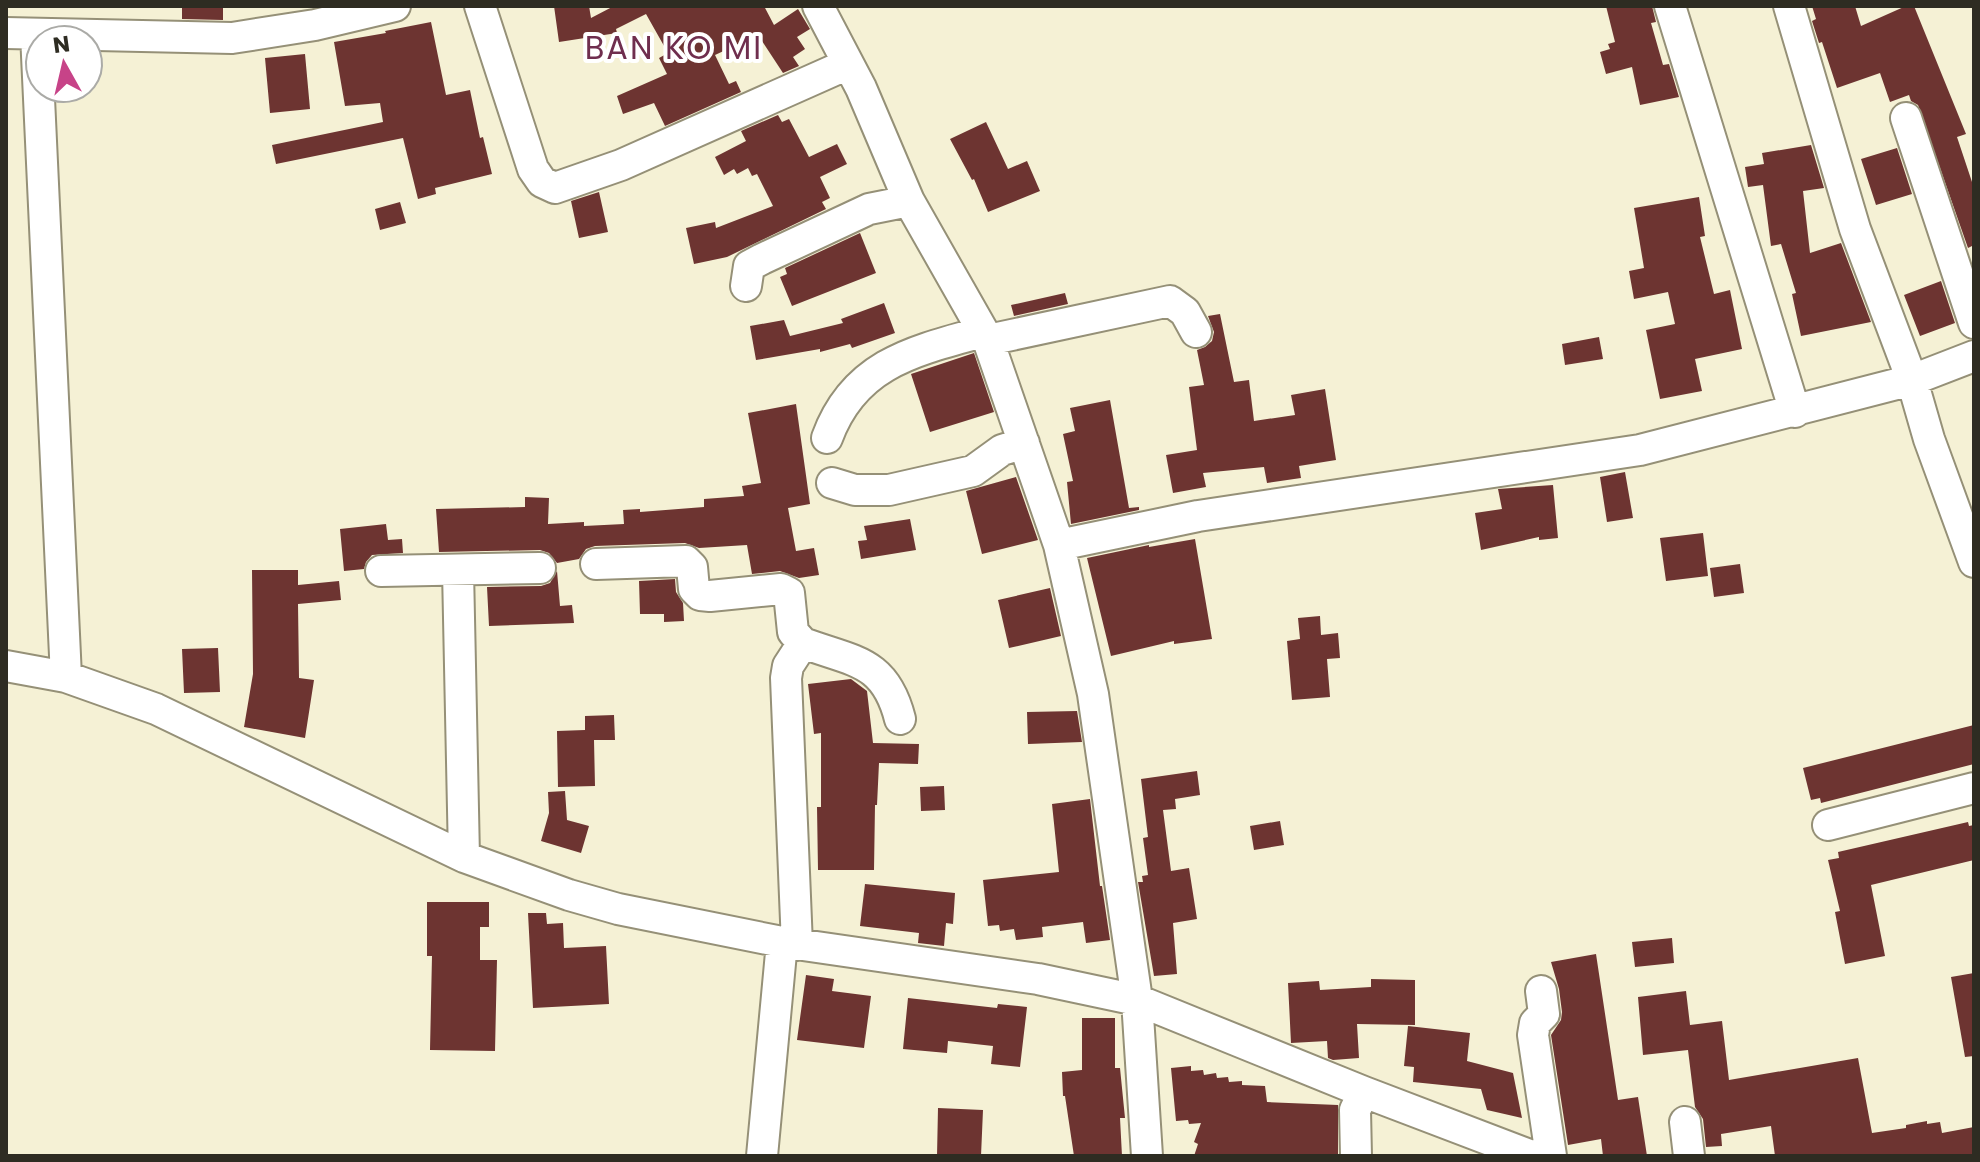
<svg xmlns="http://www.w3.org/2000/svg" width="1980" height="1162" font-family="Poppins,sans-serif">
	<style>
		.building { fill: #6d3431 }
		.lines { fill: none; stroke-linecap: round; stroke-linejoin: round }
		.minor-casing { stroke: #959077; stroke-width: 34 }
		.minor { stroke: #fff; stroke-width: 30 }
		.labels { text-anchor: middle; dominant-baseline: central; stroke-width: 8; stroke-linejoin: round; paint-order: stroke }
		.quarter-label { font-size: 32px; letter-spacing: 2px; fill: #6f2e4e; stroke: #fff }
	</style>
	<rect width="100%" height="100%" fill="#f5f1d5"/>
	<path class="building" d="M 182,6 L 223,6 L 223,20 L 182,19 Z
		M 554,6 L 589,6 L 591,18 L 614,6 L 764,6 L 774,25 L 798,9 L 810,29 L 797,37 L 805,49 L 793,57 L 799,66 L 783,73 L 758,35 L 715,55 L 729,84 L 736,81 L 741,92 L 665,126 L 654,103 L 623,114 L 617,96 L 667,74 L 659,58 L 668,53 L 646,14 L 616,29 L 617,33 L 559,42 Z
		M 1606,6 L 1652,6 L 1656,22 L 1651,23 L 1663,65 L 1669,64 L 1679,97 L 1640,105 L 1632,67 L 1606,74 L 1600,52 L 1610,49 L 1608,44 L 1615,42 Z
		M 1812,6 L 1855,6 L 1861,26 L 1906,6 L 1914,6 L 1966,134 L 1957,137 L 1974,188 L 1974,245 L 1968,248 L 1918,105 L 1911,101 L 1909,95 L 1890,102 L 1880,73 L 1837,88 L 1822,42 L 1819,43 L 1812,21 L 1816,19 Z
		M 431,22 L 446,95 L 470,90 L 480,138 L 483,137 L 492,174 L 435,188 L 436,194 L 418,199 L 403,138 L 276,164 L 272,145 L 383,122 L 380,103 L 345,106 L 334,42 L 386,33 L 385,31 Z
		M 305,54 L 310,109 L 270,113 L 265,58 Z
		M 778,115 L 782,122 L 789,119 L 809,157 L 837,144 L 847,164 L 820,177 L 830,198 L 822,202 L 826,209 L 727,257 L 694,264 L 686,228 L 715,222 L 716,228 L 773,206 L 757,174 L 752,176 L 748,168 L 737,174 L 734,169 L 724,175 L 715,157 L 746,141 L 741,131 Z
		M 986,122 L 1008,169 L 1027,161 L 1040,191 L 988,212 L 974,179 L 972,180 L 950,139 Z
		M 1811,145 L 1824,188 L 1803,191 L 1810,253 L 1841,243 L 1871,322 L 1801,336 L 1792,294 L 1796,293 L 1781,244 L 1771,246 L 1763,185 L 1748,187 L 1745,167 L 1764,164 L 1762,153 Z
		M 1897,148 L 1912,194 L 1876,205 L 1861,159 Z
		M 599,192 L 608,232 L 579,238 L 571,201 Z
		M 1699,197 L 1705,236 L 1700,237 L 1714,294 L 1730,290 L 1742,349 L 1695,359 L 1702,391 L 1660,399 L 1646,330 L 1675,324 L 1668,292 L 1634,299 L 1629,271 L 1644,268 L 1634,208 Z
		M 400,202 L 406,223 L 380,230 L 375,209 Z
		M 860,233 L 876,273 L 792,306 L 780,277 L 787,274 L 785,268 Z
		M 1941,281 L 1955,323 L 1920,336 L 1904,295 Z
		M 1065,293 L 1068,304 L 1014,316 L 1011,305 Z
		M 884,303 L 895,333 L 852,348 L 850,344 L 820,352 L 820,349 L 756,360 L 750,326 L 784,320 L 790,336 L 843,323 L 841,319 Z
		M 1220,314 L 1234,382 L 1249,380 L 1254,421 L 1295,415 L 1291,395 L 1325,389 L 1336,460 L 1299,466 L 1301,478 L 1267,483 L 1264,467 L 1203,473 L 1206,487 L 1173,493 L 1166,455 L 1197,450 L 1189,387 L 1204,385 L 1197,350 L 1205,347 L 1212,341 L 1214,332 L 1208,316 Z
		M 1599,337 L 1603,359 L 1565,365 L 1562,344 Z
		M 974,353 L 994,412 L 930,432 L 911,374 Z
		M 1110,400 L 1129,508 L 1139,507 L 1139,510 L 1071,524 L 1067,482 L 1073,481 L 1063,434 L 1075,431 L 1070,408 Z
		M 796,404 L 810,504 L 788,508 L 796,551 L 814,548 L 819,575 L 799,578 L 780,571 L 752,574 L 747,545 L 699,548 L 685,543 L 595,546 L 586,549 L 579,559 L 557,563 L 549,553 L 540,550 L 439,552 L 436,509 L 525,507 L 525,497 L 549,498 L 548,524 L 584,522 L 584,526 L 624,524 L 623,510 L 640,509 L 640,512 L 704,507 L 704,499 L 744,496 L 742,486 L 761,483 L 748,413 Z
		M 1625,472 L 1633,518 L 1607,522 L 1600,477 Z
		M 1016,477 L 1038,540 L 982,554 L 966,491 Z
		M 1553,485 L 1558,538 L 1539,540 L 1539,537 L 1481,550 L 1475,513 L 1502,509 L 1498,489 Z
		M 910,519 L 916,550 L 861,559 L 858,541 L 867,540 L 864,526 Z
		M 386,524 L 388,540 L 402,539 L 403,553 L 372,555 L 366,562 L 364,569 L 344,571 L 340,529 Z
		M 1703,533 L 1708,576 L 1666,581 L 1660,538 Z
		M 1195,539 L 1212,639 L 1174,644 L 1174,641 L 1111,656 L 1087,558 L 1149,545 L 1149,547 Z
		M 1740,564 L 1744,593 L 1714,597 L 1710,568 Z
		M 252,570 L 298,570 L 298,585 L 339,581 L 341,600 L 298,604 L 299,678 L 314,680 L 305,738 L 244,727 L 253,674 Z
		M 557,571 L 560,606 L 572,605 L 574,623 L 489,626 L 487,587 L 541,586 L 550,583 Z
		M 675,579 L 676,592 L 683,603 L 684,621 L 664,622 L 664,614 L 640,614 L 639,581 Z
		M 1050,588 L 1061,636 L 1009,648 L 998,600 Z
		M 1320,616 L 1321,635 L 1338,633 L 1340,658 L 1327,659 L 1330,697 L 1292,700 L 1287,641 L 1300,639 L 1298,618 Z
		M 218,648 L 220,692 L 184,693 L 182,649 Z
		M 851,679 L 867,691 L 873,743 L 919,744 L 918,764 L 879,763 L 877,805 L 875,805 L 874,870 L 818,870 L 817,807 L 821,807 L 821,733 L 814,734 L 808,684 Z
		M 1077,711 L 1082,742 L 1028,744 L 1027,712 Z
		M 614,715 L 615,740 L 594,740 L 595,786 L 558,787 L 557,731 L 585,730 L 585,716 Z
		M 1974,725 L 1974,764 L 1821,803 L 1820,798 L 1811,800 L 1803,768 Z
		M 1197,771 L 1200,795 L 1175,799 L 1176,809 L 1163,810 L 1171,871 L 1189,868 L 1197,919 L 1173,923 L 1177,974 L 1154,976 L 1138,882 L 1143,882 L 1142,876 L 1148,875 L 1143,838 L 1148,837 L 1141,779 Z
		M 944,786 L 945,810 L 921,811 L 920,787 Z
		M 565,791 L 567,820 L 589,826 L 581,853 L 541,841 L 549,813 L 548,792 Z
		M 1090,799 L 1100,886 L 1102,886 L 1110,940 L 1086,943 L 1083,922 L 1042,927 L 1043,937 L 1016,940 L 1014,929 L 1000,931 L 999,925 L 988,926 L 983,880 L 1059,872 L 1052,804 Z
		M 1280,821 L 1284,845 L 1254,850 L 1250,826 Z
		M 1968,822 L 1969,826 L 1974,825 L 1974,860 L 1871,885 L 1885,956 L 1845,964 L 1835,912 L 1840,911 L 1828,860 L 1839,858 L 1838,852 Z
		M 865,884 L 955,893 L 953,924 L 946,923 L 944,946 L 918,943 L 919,933 L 860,926 Z
		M 427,902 L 489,902 L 489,927 L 480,927 L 480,960 L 497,960 L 495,1051 L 430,1050 L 432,956 L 427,956 Z
		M 528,913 L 546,913 L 547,924 L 563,923 L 564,948 L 606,946 L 609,1004 L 533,1008 Z
		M 1672,938 L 1674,963 L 1635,967 L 1632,942 Z
		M 1596,954 L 1618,1100 L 1638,1097 L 1647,1156 L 1603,1156 L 1601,1139 L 1568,1145 L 1551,1035 L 1561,1020 L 1562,1012 L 1559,989 L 1551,962 Z
		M 1974,973 L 1974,1056 L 1965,1057 L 1951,977 Z
		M 806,975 L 834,979 L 832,991 L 871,996 L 864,1048 L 797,1040 Z
		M 1371,979 L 1415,980 L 1415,1025 L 1357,1024 L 1359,1058 L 1333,1060 L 1328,1058 L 1327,1041 L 1291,1043 L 1288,983 L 1319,981 L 1320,990 L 1371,987 Z
		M 1686,991 L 1690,1025 L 1722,1021 L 1729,1080 L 1858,1058 L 1872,1133 L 1906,1128 L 1906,1125 L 1927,1121 L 1927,1124 L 1940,1122 L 1942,1133 L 1974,1127 L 1974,1156 L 1775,1156 L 1771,1126 L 1721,1134 L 1722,1146 L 1706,1147 L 1703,1119 L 1695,1107 L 1688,1050 L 1643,1055 L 1638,997 Z
		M 908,998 L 997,1008 L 998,1004 L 1027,1007 L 1020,1067 L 991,1064 L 993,1046 L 948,1041 L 947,1053 L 903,1049 Z
		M 1082,1018 L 1115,1018 L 1115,1068 L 1120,1068 L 1125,1118 L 1120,1118 L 1122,1156 L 1074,1156 L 1065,1096 L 1063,1096 L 1062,1072 L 1082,1070 Z
		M 1408,1026 L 1470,1033 L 1467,1061 L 1513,1073 L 1522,1118 L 1487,1110 L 1481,1089 L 1413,1082 L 1414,1067 L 1404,1066 Z
		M 1191,1066 L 1191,1071 L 1203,1070 L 1204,1075 L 1216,1073 L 1217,1078 L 1228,1077 L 1229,1082 L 1242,1081 L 1242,1085 L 1265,1086 L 1267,1102 L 1338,1105 L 1338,1156 L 1194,1156 L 1198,1144 L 1194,1142 L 1201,1123 L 1189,1124 L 1188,1120 L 1176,1121 L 1171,1068 Z
		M 938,1108 L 983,1110 L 981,1156 L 937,1156 Z"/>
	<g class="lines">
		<g class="minor-casing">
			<path id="minor" d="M 480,6 L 533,169 L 542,182 L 555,188 L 621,165 L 848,64
				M 818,6 L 861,88 L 909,201 L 988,340 L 1059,545 L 1093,694 L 1137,1000 L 1147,1156
				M 1670,6 L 1795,412
				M 1789,6 L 1855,229 L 1912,380 L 1929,439 L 1974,562
				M 6,33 L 232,38 L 315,25 L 395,6
				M 36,34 L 66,677
				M 1906,118 L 1974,323
				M 746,286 L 749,266 L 762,259 L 869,209 L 909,201
				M 988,340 L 1170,301 L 1185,312 L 1196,332
				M 827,438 C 854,364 913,351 983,332
				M 832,483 L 855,490 L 889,490 L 973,471 L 1002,450 L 1024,443
				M 1059,545 L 1198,516 L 1640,450 L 1912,380 L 1974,356
				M 596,564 L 686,561 L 692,567 L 694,589 L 700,595 L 710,596 L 781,589 L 789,593 L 793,632 L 803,643 L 788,666 L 786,678 L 797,945
				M 458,570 L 464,857
				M 381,571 L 540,568
				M 803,643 C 854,662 885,660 900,719
				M 6,666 L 66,677 L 156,709 L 464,857 L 569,895 L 618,909 L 782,942 L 1038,979 L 1137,1000 L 1364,1092 L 1532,1156
				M 1828,825 L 1974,788
				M 1541,991 L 1544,1014 L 1535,1023 L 1533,1035 L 1551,1156
				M 1685,1122 L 1689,1156
				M 762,1156 L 782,942
				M 1356,1156 L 1355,1110 L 1364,1092"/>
		</g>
		<use href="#minor" class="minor"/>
	</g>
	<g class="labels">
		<g class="quarter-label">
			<text x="674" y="47">BAN KO MI</text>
		</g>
	</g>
	<rect width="1980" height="1162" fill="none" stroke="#2e2c22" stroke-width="16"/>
	<g transform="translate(64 64) rotate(352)"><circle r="38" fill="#ffffff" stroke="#ababa7" stroke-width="2"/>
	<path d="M0-6L14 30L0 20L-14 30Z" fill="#c74388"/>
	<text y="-12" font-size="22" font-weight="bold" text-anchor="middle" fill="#2e2c22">N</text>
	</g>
</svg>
